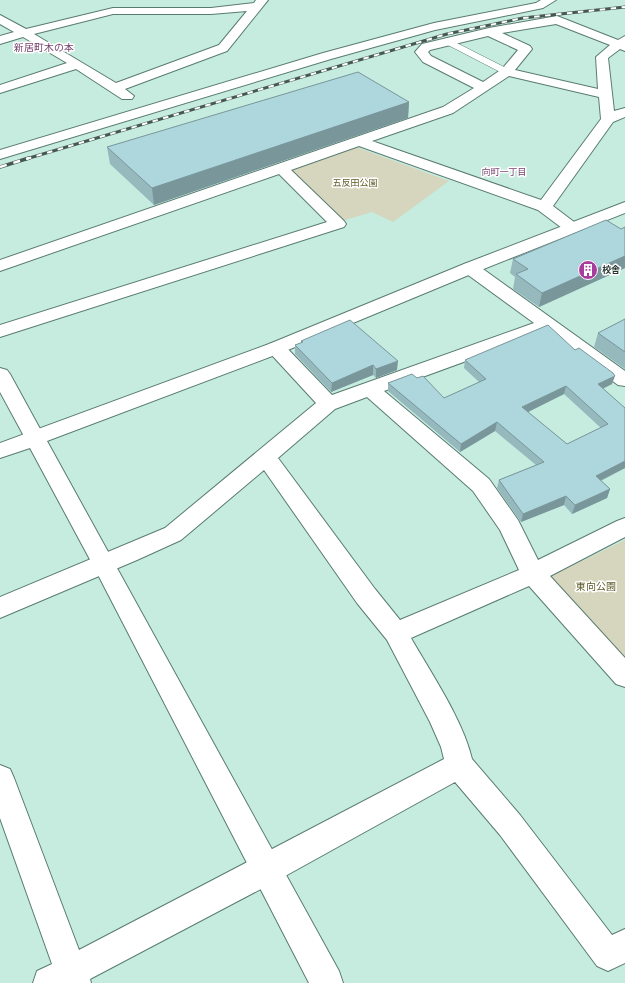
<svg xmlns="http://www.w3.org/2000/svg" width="625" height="983" font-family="Helvetica,'Noto Sans JP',sans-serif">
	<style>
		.green { fill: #d5d6bd }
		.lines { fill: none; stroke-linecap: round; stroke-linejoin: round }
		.service-casing { stroke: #597c70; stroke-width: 1 }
		.minor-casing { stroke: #597c70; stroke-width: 2 }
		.tertiary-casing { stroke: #597c70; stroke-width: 2 }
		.service { fill: #fff; fill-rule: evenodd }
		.minor { fill: #fff; fill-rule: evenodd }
		.tertiary { fill: #fff; fill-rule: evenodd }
		.rail-far1-casing { stroke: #455952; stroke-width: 3 }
		.rail-casing { stroke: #455952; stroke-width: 3.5 }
		.rail-far1 { stroke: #fff; stroke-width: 2; stroke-dasharray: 5.5; stroke-linecap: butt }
		.rail { stroke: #fff; stroke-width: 2.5; stroke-dasharray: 7; stroke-linecap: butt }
		.wall { fill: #95b9bd; fill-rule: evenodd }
		.shaded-wall { fill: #79969a }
		.building { fill: #add7dc; stroke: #79969a; fill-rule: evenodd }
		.labels { text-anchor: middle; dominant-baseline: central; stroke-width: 3; stroke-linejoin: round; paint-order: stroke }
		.far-neighbourhood-label { font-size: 9px; fill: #774170; stroke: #fff }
		.far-park-label { font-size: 9px; fill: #5b5a25; stroke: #fff }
		.far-poi-label { font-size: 9px; font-weight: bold; fill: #263530; stroke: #fff; text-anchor: start }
		.far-quarter-label { font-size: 10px; fill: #774170; stroke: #fff }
		.park-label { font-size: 10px; fill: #5b5a25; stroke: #fff }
	</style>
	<rect width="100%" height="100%" fill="#c6ecdf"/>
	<path class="green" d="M 356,147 L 449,181 L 393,222 L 372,212 L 342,221 L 286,171 Z
		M 625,540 L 625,658 L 549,577 Z"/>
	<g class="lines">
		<g class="service-casing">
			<path id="service" d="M 447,38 L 510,70 L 511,72 L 507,75 L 504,74 L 444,43 L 443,41 Z"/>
		</g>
		<g class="minor-casing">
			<path id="minor" d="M 256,0 L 268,0 L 227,51 L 125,89 L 134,96 L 132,99 L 122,99 L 76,69 L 0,93 L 0,85 L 67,63 L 23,37 L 0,44 L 0,36 L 14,32 L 0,24 L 0,15 L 26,29 L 113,8 L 211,8 L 254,3 ZM 247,11 L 219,45 L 116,83 L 34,34 L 113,14 L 211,14 Z
				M 541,0 L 556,0 L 543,8 L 435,30 L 331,59 L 0,159 L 0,150 L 323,53 L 434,23 L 536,3 Z
				M 557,16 L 618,40 L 625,36 L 625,51 L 620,49 L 608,58 L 614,111 L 625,108 L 625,117 L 613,122 L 553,206 L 578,225 L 580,228 L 578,231 L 572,233 L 566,231 L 538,210 L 359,146 L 291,170 L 344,221 L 346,224 L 344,227 L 0,337 L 0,325 L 327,222 L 279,174 L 0,271 L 0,260 L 443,107 L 474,88 L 423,62 L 415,52 L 422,44 L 489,28 ZM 556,24 L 610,45 L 596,57 L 598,89 L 515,70 L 532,49 L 530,46 L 502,33 ZM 488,36 L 518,50 L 502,69 L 483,82 L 431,56 L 428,52 L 430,50 ZM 509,76 L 599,97 L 601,119 L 541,200 L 372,141 L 453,113 Z
				M 470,263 L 476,264 L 625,371 L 625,386 L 618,385 L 546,332 L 384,391 L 489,479 L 518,520 L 538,560 L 617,521 L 625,518 L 625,537 L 550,576 L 625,658 L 625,687 L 616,684 L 529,586 L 411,638 C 431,673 463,720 472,759 L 520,815 L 612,935 L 625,929 L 625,963 L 608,971 L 597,966 L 500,835 L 455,782 L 278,880 L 90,979 L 91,983 L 33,983 L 37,971 L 52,964 L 0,818 L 0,765 L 10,769 L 14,778 L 79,950 L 444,759 L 441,747 L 430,722 L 387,640 L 357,603 L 264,470 L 181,540 L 137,560 L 0,618 L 0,597 L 165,528 L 316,403 L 269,352 L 267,348 L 269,344 L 276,342 L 283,344 L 332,395 L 534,323 L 464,272 L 461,268 L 464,264 ZM 367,397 L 473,491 L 500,530 L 519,570 L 400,620 L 375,589 L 278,458 L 335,409 Z
				M 0,368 L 7,370 L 10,374 L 45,438 L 42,443 L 35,445 L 28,443 L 25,438 L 0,392 Z"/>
		</g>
		<g class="tertiary-casing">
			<path id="tertiary" d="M 625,202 L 625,213 L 476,272 L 283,352 L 47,441 L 339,971 L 343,983 L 309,983 L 94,567 L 30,448 L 0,458 L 0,443 L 269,344 L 464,264 Z"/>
		</g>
		<use href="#service" class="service"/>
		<use href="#minor" class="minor"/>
		<use href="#tertiary" class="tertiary"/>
		<g class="rail-far1-casing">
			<path id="rail-far1" d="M 26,159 L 447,34 L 523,18 L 625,7"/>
		</g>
		<g class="rail-casing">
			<path id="rail" d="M 0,167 L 29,158"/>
		</g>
		<use href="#rail-far1" class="rail-far1"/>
		<use href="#rail" class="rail"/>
	</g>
	<path class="wall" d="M 409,102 L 408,118 L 154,205 L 110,164 L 107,147 Z
		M 625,227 L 625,268 L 539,307 L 513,289 L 515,277 L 510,273 L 513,259 L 621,229 Z
		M 625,319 L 625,369 L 594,347 L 598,333 Z
		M 301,341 L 397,370 L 376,378 L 373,375 L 331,392 L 295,354 L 295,345 L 301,343 Z
		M 465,360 L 612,384 L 603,389 L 625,408 L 625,468 L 601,481 L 610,489 L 607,498 L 572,514 L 564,505 L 521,522 L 497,488 L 499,480 L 536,465 L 495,431 L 460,452 L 388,391 L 388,383 L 417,378 L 444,398 L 479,382 L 464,368 ZM 564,394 L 601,428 L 567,444 L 528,412 Z"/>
	<path class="shaded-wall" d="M 409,102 L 408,118 L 154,205 L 152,188 Z
		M 625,256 L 625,268 L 539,307 L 542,293 Z
		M 398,361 L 397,370 L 376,378 L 376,369 Z
		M 373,365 L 373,375 L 331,392 L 332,383 Z
		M 615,376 L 612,384 L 595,392 L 598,384 Z
		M 566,386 L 564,394 L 520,416 L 522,407 Z
		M 497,422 L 495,431 L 460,452 L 461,444 Z
		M 625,461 L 625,468 L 593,484 L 596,476 Z
		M 610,489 L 607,498 L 572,514 L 575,505 Z
		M 566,496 L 564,505 L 521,522 L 523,514 Z"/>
	<path class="building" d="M 358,72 L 409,102 L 152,188 L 107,147 Z
		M 606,220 L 621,229 L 625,227 L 625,256 L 542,293 L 516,274 L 528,269 L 513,259 Z
		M 625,319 L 625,352 L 598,333 Z
		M 350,320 L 398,361 L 376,369 L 373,365 L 332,383 L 295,345 L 303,342 L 301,341 Z
		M 548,325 L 575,350 L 579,348 L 613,373 L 615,376 L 598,384 L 625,408 L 625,461 L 596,476 L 610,489 L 575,505 L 566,496 L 523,514 L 499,480 L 544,462 L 497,422 L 461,444 L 388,383 L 412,374 L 417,378 L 423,376 L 444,398 L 486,379 L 465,360 ZM 566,386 L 608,424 L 567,444 L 522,407 Z"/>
	<defs>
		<g id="building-disc" transform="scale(1)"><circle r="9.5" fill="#a83d9e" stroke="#fff"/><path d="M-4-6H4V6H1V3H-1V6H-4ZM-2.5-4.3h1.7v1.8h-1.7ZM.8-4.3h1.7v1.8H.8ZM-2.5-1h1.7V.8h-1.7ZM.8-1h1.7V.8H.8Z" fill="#fff"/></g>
	</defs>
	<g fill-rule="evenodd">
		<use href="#building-disc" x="588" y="270"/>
	</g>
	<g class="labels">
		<g class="far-neighbourhood-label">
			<text x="504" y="172">向町一丁目</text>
		</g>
		<g class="far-park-label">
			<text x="355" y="183">五反田公園</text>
		</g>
		<g class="far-poi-label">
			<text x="602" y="270">校舎</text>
		</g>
		<g class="far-quarter-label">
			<text x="44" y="47">新居町木の本</text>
		</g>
		<g class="park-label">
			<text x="596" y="586">東向公園</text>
		</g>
	</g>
</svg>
